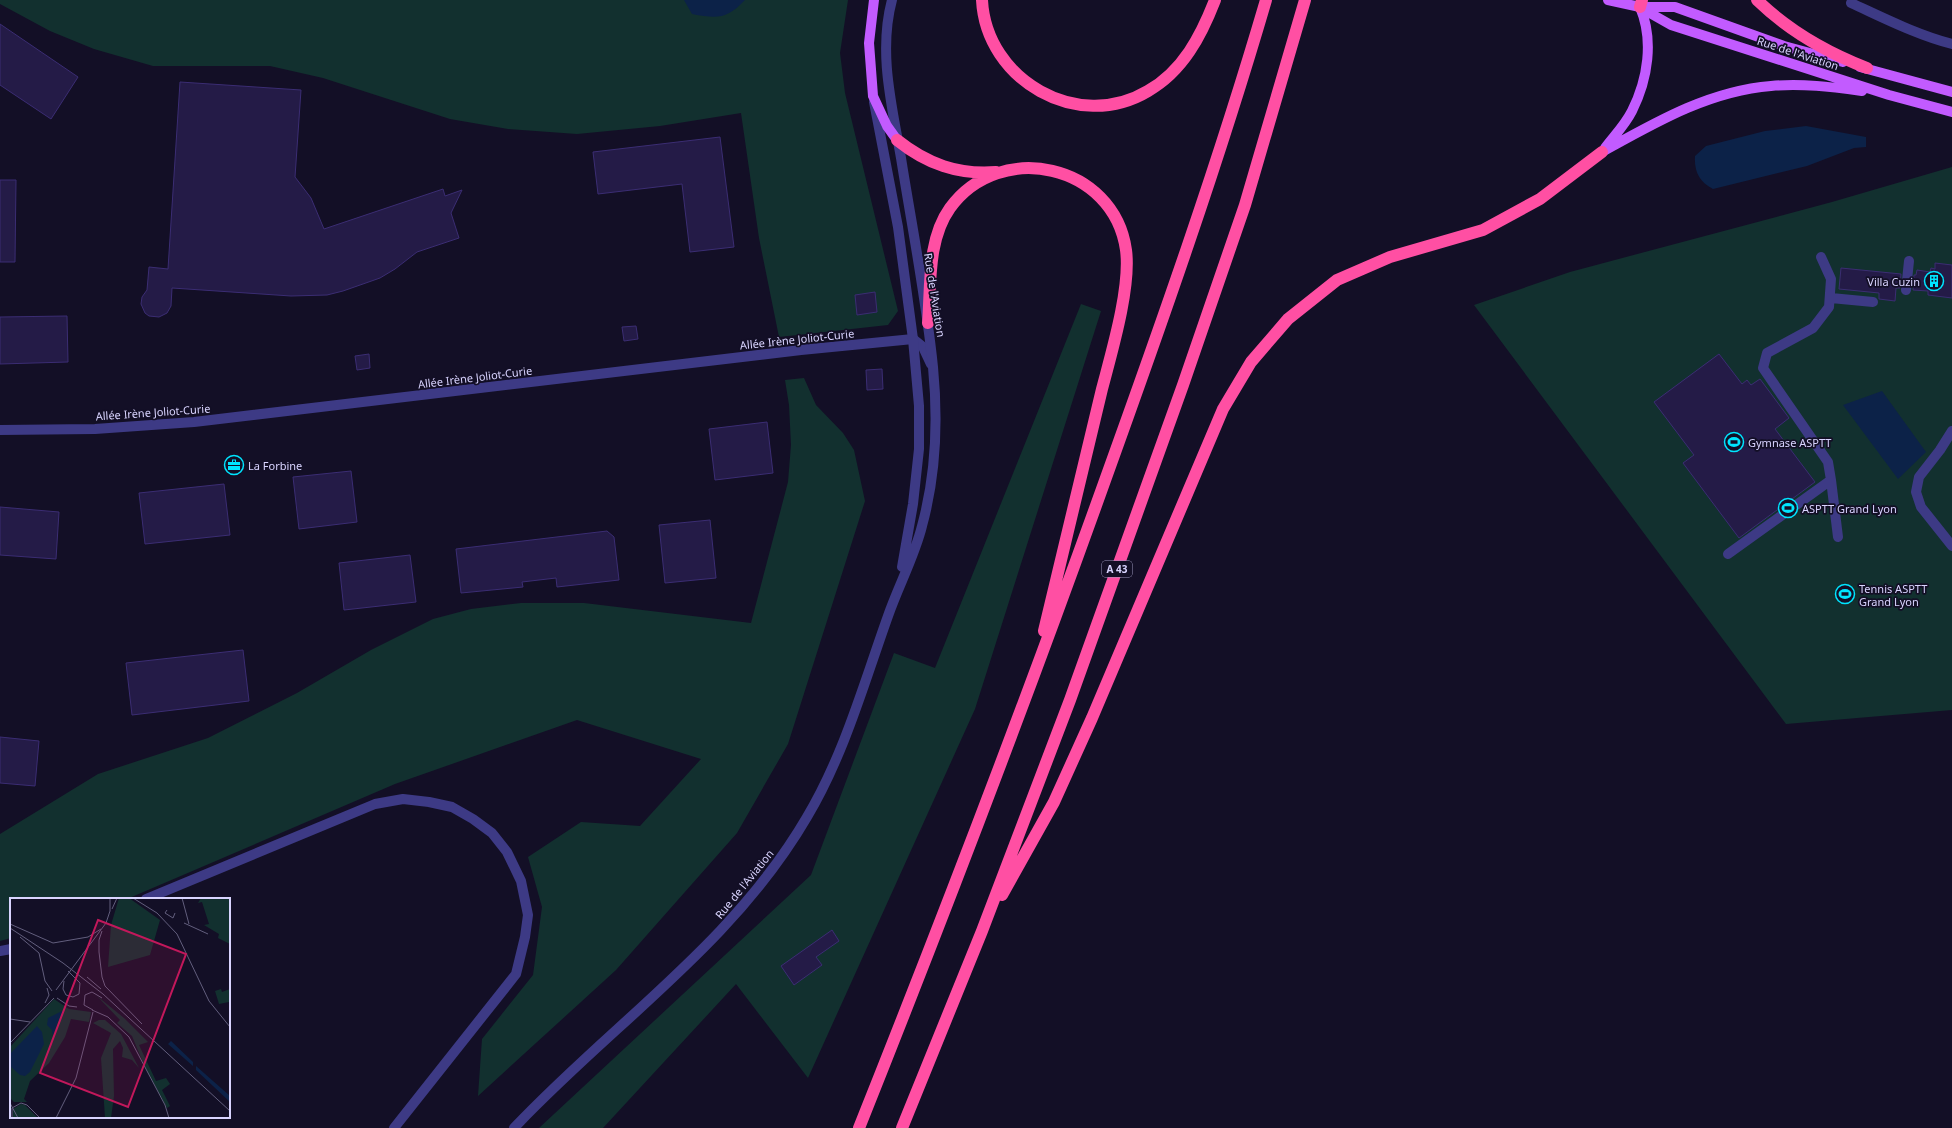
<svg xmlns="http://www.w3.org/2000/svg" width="1952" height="1128" font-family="'Noto Sans',sans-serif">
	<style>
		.green { fill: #12302f }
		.water { fill: #0c2248 }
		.building { fill: #241b47; stroke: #3b2d73 }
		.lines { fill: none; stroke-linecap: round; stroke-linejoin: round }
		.service { stroke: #3d3a85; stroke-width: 10 }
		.minor { stroke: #3d3a85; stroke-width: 10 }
		.tertiary { stroke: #3d3a85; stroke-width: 10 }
		.primary { stroke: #c25bff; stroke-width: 10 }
		.motorway { stroke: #ff4fa3; stroke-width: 12 }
		.labels { text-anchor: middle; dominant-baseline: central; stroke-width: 3.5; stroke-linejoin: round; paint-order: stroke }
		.shield { fill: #130f26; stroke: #9e99be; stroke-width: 1 }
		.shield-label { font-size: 10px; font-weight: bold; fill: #d9d4ff }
		.street-label { font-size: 11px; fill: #d9d4ff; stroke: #130f26 }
		.poi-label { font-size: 11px; fill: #d9d4ff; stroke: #130f26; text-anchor: start }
		.inset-road { fill: none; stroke: #625e7d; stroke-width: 1 }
		.view { fill: #c2185b; fill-opacity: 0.15; stroke: #c2185b; stroke-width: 2 }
		.inset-edge { fill: none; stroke: #d9d4ff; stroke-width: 2 }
	</style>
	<rect width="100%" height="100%" fill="#130f26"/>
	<path class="green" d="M 0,0 L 848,0 L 840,53 L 845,93 L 898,311 L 888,325 L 779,337 L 759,238 L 741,113 L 660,126 L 577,134 L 508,129 L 450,119 L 323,78 L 270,66 L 153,66 L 94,49 L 50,31 L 0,4 Z
		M 1952,167 L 1952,710 L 1786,724 L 1474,305 L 1570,272 L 1832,202 Z
		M 1081,304 L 1101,311 L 975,709 L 808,1078 L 736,984 L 603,1128 L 539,1128 L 811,875 L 894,653 L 935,668 Z
		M 804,378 L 816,405 L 843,433 L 854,450 L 865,501 L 788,744 L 737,833 L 616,970 L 478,1096 L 482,1039 L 533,975 L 542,907 L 528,857 L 581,822 L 640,826 L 701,759 L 577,720 L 395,784 L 127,899 L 11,899 L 11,938 L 0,941 L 0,834 L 98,774 L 208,738 L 297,693 L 371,650 L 433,619 L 471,609 L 521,603 L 584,603 L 751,623 L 788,482 L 791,445 L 789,405 L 785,380 Z"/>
	<path class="water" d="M 684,0 L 745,0 C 727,19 718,19 692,14 Z
		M 1806,126 L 1866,137 L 1866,147 L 1854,148 L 1807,166 L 1713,189 C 1699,182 1694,171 1695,156 L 1706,146 L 1765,131 Z
		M 1882,391 L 1926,452 L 1898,479 L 1843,405 Z"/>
	<path class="building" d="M 0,24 L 78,77 L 51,119 L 0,85 Z
		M 180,82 L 301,90 L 295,177 L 311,198 L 324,229 L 443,189 L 445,196 L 462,190 L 451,213 L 459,238 L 417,252 L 395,269 L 380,278 L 343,291 L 327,295 L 291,296 L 172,288 L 171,306 L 167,313 L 159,317 L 149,316 L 145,313 L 141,304 L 142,297 L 147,290 L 149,267 L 168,269 Z
		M 720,137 L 734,247 L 690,252 L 682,184 L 598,194 L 593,152 Z
		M 0,180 L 16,180 L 15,262 L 0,262 Z
		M 1935,263 L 1952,265 L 1952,298 L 1928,295 L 1928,291 L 1913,290 L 1914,275 L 1916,275 L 1917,270 L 1930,272 L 1931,268 L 1935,269 Z
		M 1841,268 L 1901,274 L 1900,288 L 1896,288 L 1895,301 L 1879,299 L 1879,293 L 1839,289 Z
		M 875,292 L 877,312 L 857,315 L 855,295 Z
		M 67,316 L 68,362 L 0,364 L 0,317 Z
		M 636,326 L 638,339 L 624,341 L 622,327 Z
		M 369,354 L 370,368 L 357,370 L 355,356 Z
		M 1719,354 L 1742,384 L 1747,380 L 1751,385 L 1760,379 L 1789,418 L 1775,429 L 1815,482 L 1739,538 L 1683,463 L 1694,455 L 1654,402 Z
		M 882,369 L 883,389 L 867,390 L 866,370 Z
		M 767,422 L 773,473 L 715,480 L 709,429 Z
		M 351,471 L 357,522 L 299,529 L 293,477 Z
		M 224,484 L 230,535 L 145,544 L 139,493 Z
		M 0,507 L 59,512 L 56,559 L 0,555 Z
		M 710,520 L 716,578 L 665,583 L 659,525 Z
		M 607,531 L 614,537 L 619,580 L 557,587 L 556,578 L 522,582 L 523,587 L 461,593 L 456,549 Z
		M 410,555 L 416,602 L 344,610 L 339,563 Z
		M 243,650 L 249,701 L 132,715 L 126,663 Z
		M 0,737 L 39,741 L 35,786 L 0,783 Z
		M 832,930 L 839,941 L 816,957 L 822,965 L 794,985 L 781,966 Z"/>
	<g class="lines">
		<path class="service" d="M 1851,3 C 1884,18 1917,35 1952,44
			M 1906,290 L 1909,261
			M 1831,298 L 1873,302
			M 1952,431 L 1940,450 L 1919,477 L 1916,492 L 1921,507 L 1952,546
			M 1831,480 L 1838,537
			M 1728,554 L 1831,480 L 1828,462 L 1763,368 L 1767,353 L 1813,328 L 1829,307 L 1831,279 L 1821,257
			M 146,899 L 375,804 L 403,799 L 429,802 L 452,807 L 473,819 L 492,833 L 507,852 L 521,881 L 528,915 L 525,937 L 516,974 L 394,1128
			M 0,951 L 11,949"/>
		<path class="minor" d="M 0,430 L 95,429 L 194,422 L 801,350 L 913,339 L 923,347 L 931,364"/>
		<path class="tertiary" d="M 874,102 L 898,227 L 913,339 L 919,406 L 919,449 L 913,504 L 902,567
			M 514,1128 C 613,1023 733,944 807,817 C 844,755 864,683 888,616 C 898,587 915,555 922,526 C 936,475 938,419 933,367 C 926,297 912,227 901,158 C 892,106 878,52 892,0"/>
		<path class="primary" d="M 874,0 L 869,43 L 873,96 L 887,126 L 897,140
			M 1608,0 L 1640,7 L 1675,7 L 1784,46 L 1843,62
			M 1641,8 L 1671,25 L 1889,95 L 1952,112
			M 1860,67 L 1952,92
			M 1605,148 C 1614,136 1625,125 1632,111 C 1648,79 1654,40 1640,7
			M 1602,152 C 1656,122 1709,91 1771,86 C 1801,83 1832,87 1862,91"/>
		<path class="motorway" d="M 982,0 C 986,80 1078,133 1148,91 C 1183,71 1201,36 1215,0
			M 1757,0 C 1789,31 1826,52 1867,68
			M 1640,7 L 1642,0
			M 897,140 C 927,164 958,175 996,172
			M 928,323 C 931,286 927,240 950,208 C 1000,139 1114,164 1126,250 C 1131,287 1112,351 1102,389 C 1083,469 1064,550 1044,631
			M 1002,895 L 1054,802 L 1092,718 L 1223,409 L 1251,362 L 1288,319 L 1337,280 L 1390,257 L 1483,230 L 1540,199 L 1602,152
			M 859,1128 C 944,915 1026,701 1103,486 C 1161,325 1218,164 1266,0
			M 902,1128 L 982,931 L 1070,700 L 1183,385 L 1245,205 L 1305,0"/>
	</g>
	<defs>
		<g id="building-ring" transform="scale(1)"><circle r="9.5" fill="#130f26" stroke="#00e5ff" stroke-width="1.5"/><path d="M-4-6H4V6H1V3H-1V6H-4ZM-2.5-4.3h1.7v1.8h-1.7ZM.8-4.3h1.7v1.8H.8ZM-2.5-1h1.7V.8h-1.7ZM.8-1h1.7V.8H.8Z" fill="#00e5ff"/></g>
		<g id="stadium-ring" transform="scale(1)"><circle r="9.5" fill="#130f26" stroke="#00e5ff" stroke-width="1.5"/><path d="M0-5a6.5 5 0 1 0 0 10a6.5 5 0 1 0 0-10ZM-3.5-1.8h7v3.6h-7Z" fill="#00e5ff"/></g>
		<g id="office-ring" transform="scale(1)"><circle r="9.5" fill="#130f26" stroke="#00e5ff" stroke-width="1.5"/><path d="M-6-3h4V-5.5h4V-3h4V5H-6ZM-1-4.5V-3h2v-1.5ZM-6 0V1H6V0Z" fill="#00e5ff"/></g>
	</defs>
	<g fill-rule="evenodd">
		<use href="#building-ring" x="1934" y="281"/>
		<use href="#stadium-ring" x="1734" y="442"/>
		<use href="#office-ring" x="234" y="465"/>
		<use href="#stadium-ring" x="1788" y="508"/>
		<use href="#stadium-ring" x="1845" y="594"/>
	</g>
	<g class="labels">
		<rect class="shield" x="1102" y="561" width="30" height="16" rx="3"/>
		<g class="shield-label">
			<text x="1117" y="569">A 43</text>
		</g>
		<g class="street-label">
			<text transform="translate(1798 53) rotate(18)">Rue de l'Aviation</text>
			<text transform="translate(935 295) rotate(81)">Rue de l'Aviation</text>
			<text transform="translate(797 339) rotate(-6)">Allée Irène Joliot-Curie</text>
			<text transform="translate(475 377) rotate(-7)">Allée Irène Joliot-Curie</text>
			<text transform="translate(153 412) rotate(-4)">Allée Irène Joliot-Curie</text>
			<text transform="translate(744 884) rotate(-51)">Rue de l'Aviation</text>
		</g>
		<g class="poi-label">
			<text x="1920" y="281" text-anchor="end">Villa Cuzin</text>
			<text x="1748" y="442">Gymnase ASPTT</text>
			<text x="248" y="465">La Forbine</text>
			<text x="1802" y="508">ASPTT Grand Lyon</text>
			<text x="1859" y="588">Tennis ASPTT<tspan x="1859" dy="13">Grand Lyon</tspan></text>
		</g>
	</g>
	<g transform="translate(10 898)">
		<rect width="220" height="220" fill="#130f26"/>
		<path d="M 109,0 L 119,0 L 150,22 L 140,57 L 98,69 L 101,27 ZM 191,0 L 220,0 L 220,46 L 208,40 L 209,36 L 194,27 L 199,26 L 192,4 L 188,5 ZM 211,91 L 212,94 L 220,91 L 219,104 L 209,106 L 205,93 ZM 87,98 L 114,120 L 138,144 L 129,147 L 146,183 L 156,180 L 160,186 L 152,192 L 160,208 L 157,210 L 134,167 L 122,138 L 107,125 L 110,122 ZM 44,101 L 59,111 L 81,114 L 79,124 L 61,121 L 55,139 L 39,165 L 20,183 L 14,201 L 17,204 L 4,204 L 0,200 L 0,149 ZM 89,122 L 95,122 L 111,136 L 129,170 L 122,162 L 112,159 L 113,150 L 110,143 L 103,151 L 104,198 L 101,220 L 95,220 L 91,160 L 101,135 L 83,125 ZM 11,206 L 15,207 L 28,220 L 3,220 L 3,211 Z" fill="#12302f"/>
		<path d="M 52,113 L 52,120 L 48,123 L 43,139 L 42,132 L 37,127 L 38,120 ZM 27,128 L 32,134 L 34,146 L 20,174 L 15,178 L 10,177 L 0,168 L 0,156 ZM 161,143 L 183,164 L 183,168 L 158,146 ZM 186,168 L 220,198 L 220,204 L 186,172 Z" fill="#0c2248"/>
		<path class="inset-road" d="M 123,0 L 147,15 L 167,36 L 199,103 L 220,129M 172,0 L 179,26M 102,11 L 107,0M 157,12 L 155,15 L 163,20 L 165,15M 174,25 L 198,36M 0,26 L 43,45 L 78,39 L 91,31M 0,30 L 53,65 L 93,96 L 220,213M 10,39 L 29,55 L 35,83 L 42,93M 89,54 L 89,42 L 92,33M 89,54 L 92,79 L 95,88 L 132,126M 77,79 L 91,91M 54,83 L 53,91 L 56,97 L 63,99 L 69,96 L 70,85 L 58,73M 46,92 L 96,25 L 100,13 L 100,0M 47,100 L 59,108 L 67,109M 35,105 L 39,97 L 37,90M 82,112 L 98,119 L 119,139 L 155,207 L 159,220M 83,112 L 74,107 L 75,97 L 82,94 L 92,100M 0,121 L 20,124M 0,145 L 44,100M 0,205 L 8,220M 2,220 L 2,210 L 11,205 L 17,207 L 30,220M 46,220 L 66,180 L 83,114"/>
		<path class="view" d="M 88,22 L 176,56 L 118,209 L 30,175 Z"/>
		<rect width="220" height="220" class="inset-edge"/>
	</g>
</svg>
